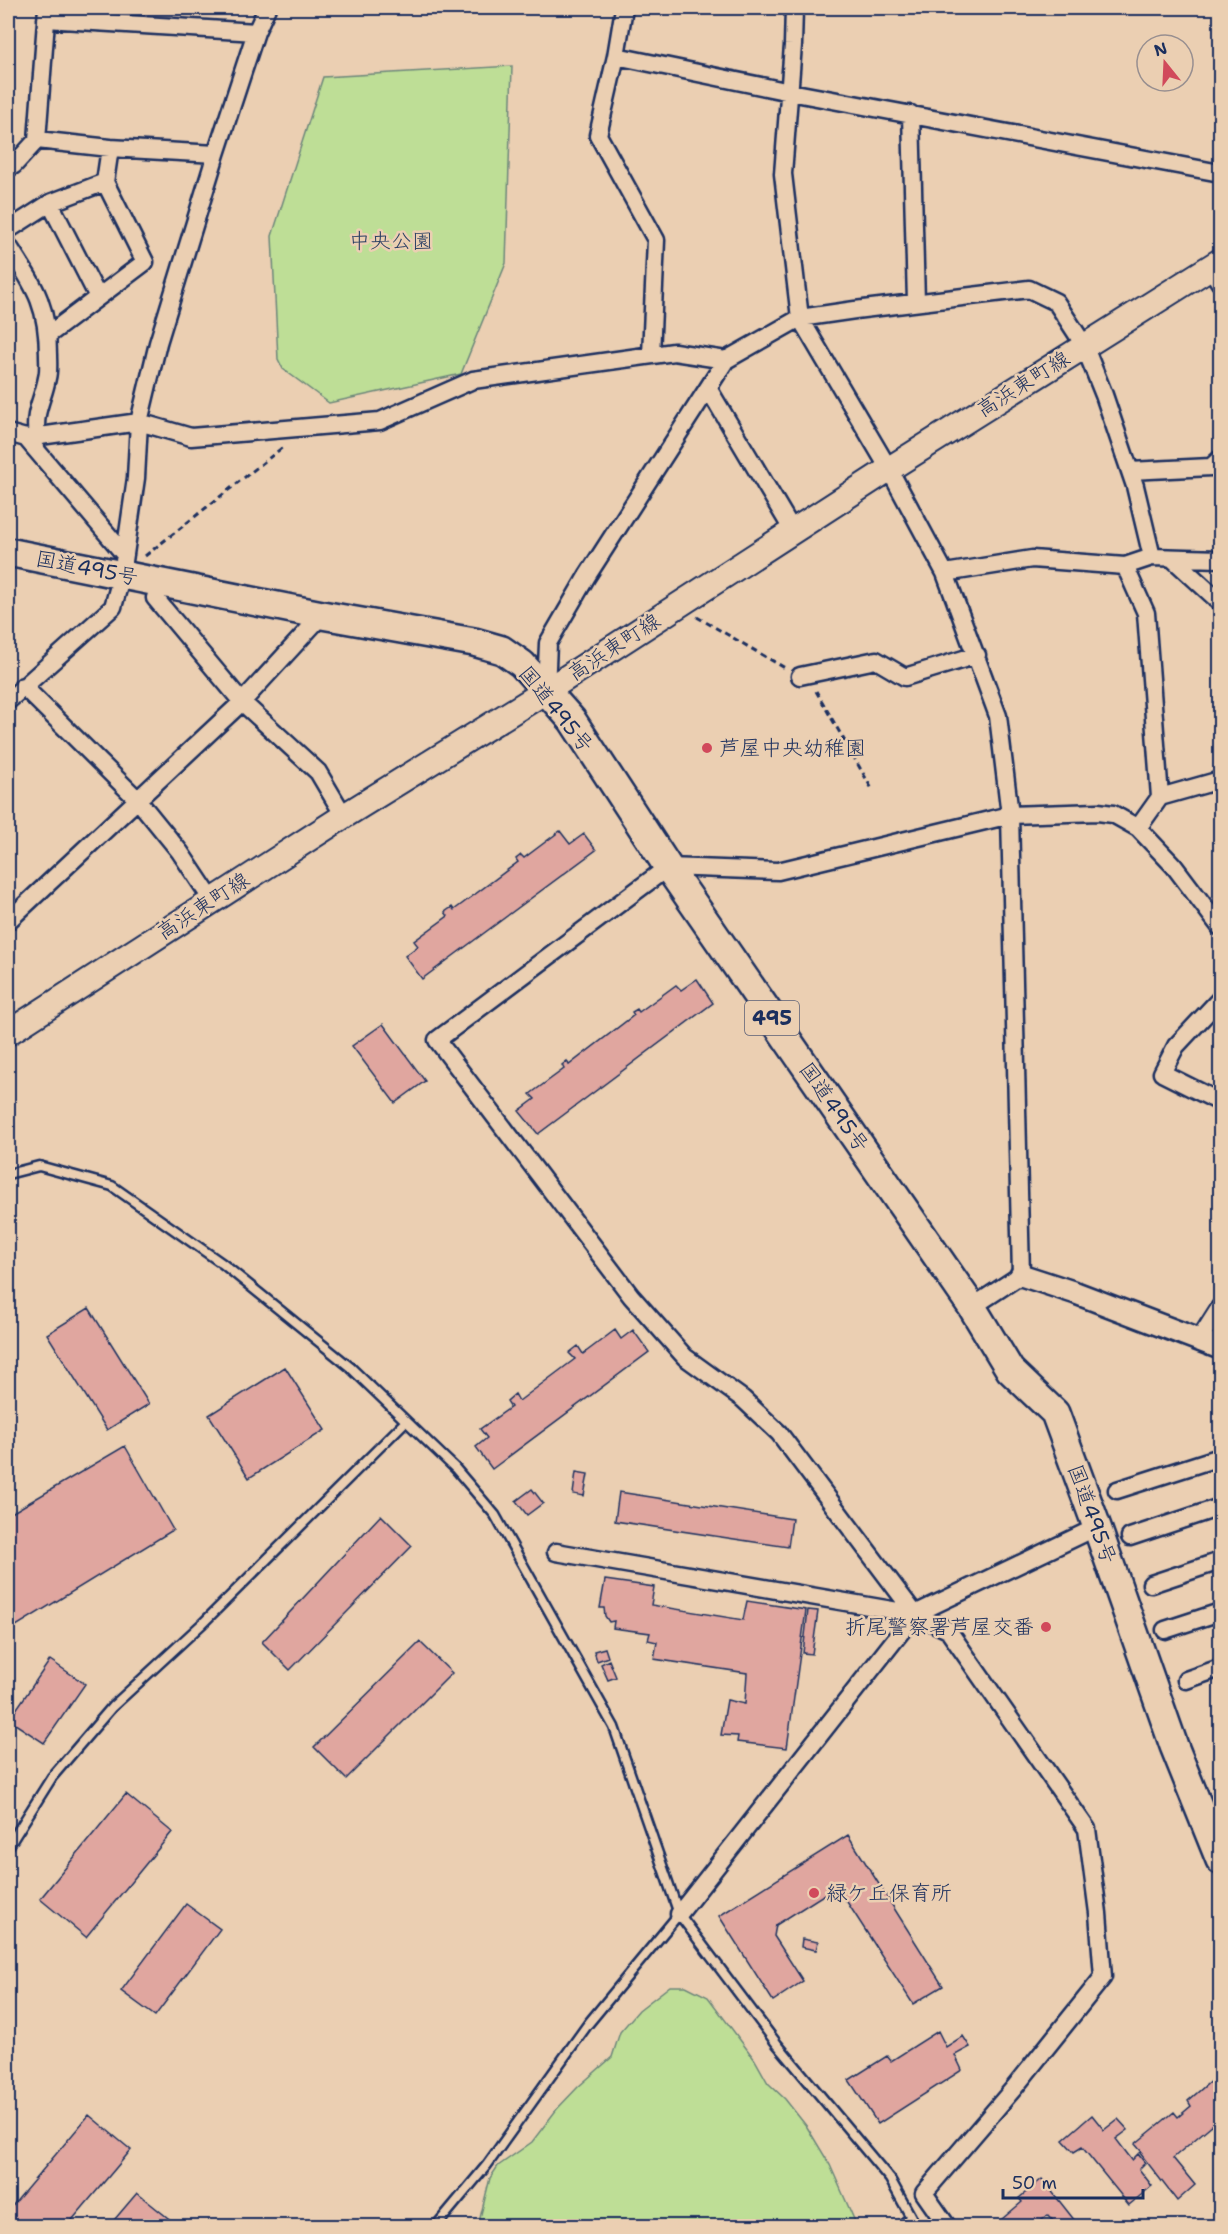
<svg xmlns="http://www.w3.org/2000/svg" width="1228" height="2234" font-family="'Shantell Sans','Klee One',sans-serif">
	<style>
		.green { fill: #bede96; stroke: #6c867a; stroke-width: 1.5 }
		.building { fill: #e0a69f; stroke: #1b2f5e; stroke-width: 1.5 }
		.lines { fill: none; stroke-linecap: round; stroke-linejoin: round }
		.service-casing { stroke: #1b2f5e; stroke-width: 13 }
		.minor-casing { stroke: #1b2f5e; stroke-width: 21 }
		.tertiary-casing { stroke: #1b2f5e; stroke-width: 26 }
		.secondary-casing { stroke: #1b2f5e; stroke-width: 28 }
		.trunk-casing { stroke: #1b2f5e; stroke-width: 32 }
		.path { stroke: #1b2f5e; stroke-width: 3; stroke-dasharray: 6 4.5; stroke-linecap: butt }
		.service { stroke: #ebcfb2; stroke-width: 8 }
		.minor { stroke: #ebcfb2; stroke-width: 16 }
		.tertiary { stroke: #ebcfb2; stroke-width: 21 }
		.secondary { stroke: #ebcfb2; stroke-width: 24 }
		.trunk { stroke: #ebcfb2; stroke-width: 27 }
		.poi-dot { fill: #d1495b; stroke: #ebcfb2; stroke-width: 2 }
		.labels { text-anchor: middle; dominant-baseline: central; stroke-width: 5; stroke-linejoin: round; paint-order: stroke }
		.shield { fill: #ebcfb2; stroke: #595f77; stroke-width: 1.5 }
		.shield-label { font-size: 20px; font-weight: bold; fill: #1b2f5e }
		.park-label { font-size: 21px; fill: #2b4064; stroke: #ebcfb2 }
		.street-label { font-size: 21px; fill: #1b2f5e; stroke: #ebcfb2 }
		.poi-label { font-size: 21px; fill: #1b2f5e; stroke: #ebcfb2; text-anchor: start }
	</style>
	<rect width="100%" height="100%" fill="#ebcfb2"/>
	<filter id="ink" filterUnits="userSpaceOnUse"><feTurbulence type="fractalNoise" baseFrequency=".0167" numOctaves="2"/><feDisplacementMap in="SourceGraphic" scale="12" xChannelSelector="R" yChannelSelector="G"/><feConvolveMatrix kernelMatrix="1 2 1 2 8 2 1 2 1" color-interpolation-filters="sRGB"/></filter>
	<g filter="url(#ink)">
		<path class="green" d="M 512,66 L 506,263 L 461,374 L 329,403 L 283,369 L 278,359 L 272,236 L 323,77 Z
			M 670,1986 L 686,1986 L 708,1997 L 755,2060 L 768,2083 L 785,2099 L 807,2127 L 830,2165 L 857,2226 L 478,2226 L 490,2178 L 498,2166 L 532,2142 L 557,2109 L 578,2087 L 612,2057 L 620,2032 L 639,2010 Z"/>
		<path class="building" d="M 560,831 L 570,844 L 584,834 L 596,850 L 422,979 L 405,956 L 418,946 L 414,941 L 448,916 L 445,912 L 452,907 L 454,910 L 518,862 L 516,859 L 521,855 L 524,858 Z
			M 697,979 L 713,1003 L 538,1134 L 519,1111 L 535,1099 L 530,1094 L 564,1069 L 562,1065 L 567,1061 L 569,1065 L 634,1015 L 632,1012 L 637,1009 L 639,1012 L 676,985 L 681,990 Z
			M 383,1024 L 425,1081 L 395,1103 L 352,1046 Z
			M 89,1308 L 149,1404 L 107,1430 L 47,1334 Z
			M 615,1330 L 621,1339 L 633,1330 L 649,1352 L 492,1469 L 476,1447 L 487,1438 L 480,1429 L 511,1407 L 507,1401 L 515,1394 L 519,1401 L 575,1359 L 569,1353 L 578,1346 L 583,1354 Z
			M 285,1367 L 325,1430 L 249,1478 L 209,1415 Z
			M 125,1446 L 173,1530 L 8,1631 L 8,1515 Z
			M 576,1472 L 588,1474 L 584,1496 L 573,1494 Z
			M 532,1489 L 543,1503 L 527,1515 L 516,1501 Z
			M 619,1492 L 792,1519 L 788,1547 L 615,1521 Z
			M 381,1515 L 412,1546 L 290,1670 L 262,1642 Z
			M 605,1580 L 654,1587 L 651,1605 L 743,1620 L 747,1601 L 806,1610 L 787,1748 L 737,1742 L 738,1736 L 721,1735 L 727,1700 L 745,1704 L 747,1673 L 654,1659 L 657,1642 L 648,1640 L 650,1633 L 613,1628 L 614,1621 L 609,1622 L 605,1616 L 604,1608 L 600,1608 Z
			M 808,1610 L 818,1611 L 812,1654 L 803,1653 Z
			M 420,1642 L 452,1673 L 346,1779 L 314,1747 Z
			M 605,1648 L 608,1657 L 597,1661 L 594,1651 Z
			M 50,1660 L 85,1684 L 44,1743 L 9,1720 Z
			M 609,1660 L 616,1677 L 608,1680 L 601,1664 Z
			M 126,1794 L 172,1832 L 86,1937 L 40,1899 Z
			M 848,1835 L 943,1986 L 913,2004 L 840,1891 L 831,1890 L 776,1925 L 774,1936 L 803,1981 L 773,2001 L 719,1916 Z
			M 186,1904 L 220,1929 L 155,2016 L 121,1991 Z
			M 802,1939 L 818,1942 L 816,1950 L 801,1947 Z
			M 938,2031 L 946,2047 L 963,2036 L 970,2047 L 955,2055 L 962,2070 L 878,2124 L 849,2080 L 887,2056 L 891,2061 Z
			M 1220,2073 L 1220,2118 L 1173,2158 L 1195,2185 L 1177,2201 L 1140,2153 L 1142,2152 L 1135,2144 L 1174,2112 L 1178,2117 L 1191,2106 L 1188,2101 Z
			M 89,2115 L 131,2150 L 67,2226 L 8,2226 L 8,2211 Z
			M 1092,2115 L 1104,2130 L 1118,2119 L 1128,2130 L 1116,2139 L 1132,2160 L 1138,2154 L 1145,2163 L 1139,2169 L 1152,2186 L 1129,2205 L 1082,2147 L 1074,2152 L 1063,2140 Z
			M 1042,2179 L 1079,2226 L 1058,2226 L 1048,2215 L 1035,2226 L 996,2226 L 995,2225 L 1022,2202 L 1019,2198 Z
			M 137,2193 L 178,2226 L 109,2226 Z"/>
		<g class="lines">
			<g class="service-casing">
				<path id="service" d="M 8,1174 L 39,1166 L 112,1186 L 223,1264 L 350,1367 L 455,1468 L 495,1515 L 614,1727 L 679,1914 L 777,2044 L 890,2179 L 911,2217 L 900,2226
					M 8,1847 L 52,1777 L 112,1707 L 203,1623 L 405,1422
					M 436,2226 L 487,2165 L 588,2024 L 679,1914"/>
			</g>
			<g class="minor-casing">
				<path id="minor" d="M 624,8 L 616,56 L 790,92 L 1220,173
					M 794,8 L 793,45 L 783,174 L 800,318 L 889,469 L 945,573 L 998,716 L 1010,815 L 1021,1275 L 972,1307
					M 46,19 L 256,32
					M 616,56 L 598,135 L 656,240 L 651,355
					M 911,114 L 916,302
					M 37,140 L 110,148 L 216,154
					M 8,168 L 14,165 L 37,140 L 47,8
					M 50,203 L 98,297
					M 8,230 L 50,203 L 105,182 L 110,148
					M 8,245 C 34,286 48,304 48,355 C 48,362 49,371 47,378 C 43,400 33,412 37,436
					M 1210,267 L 1220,283
					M 48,335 L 145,262 L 105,182
					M 708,388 L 793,531
					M 8,433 L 26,438 L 139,422 L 191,437 L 380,421 L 473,380 L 674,352 L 726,360
					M 26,438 L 125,555
					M 1130,471 L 1211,467 L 1220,459
					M 1172,558 L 1220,602
					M 1125,566 L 1146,613 L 1160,797
					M 945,573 L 1032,559 L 1125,566 L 1152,557 L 1220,559
					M 160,582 L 155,598 L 242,702 L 318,772 L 344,816
					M 800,676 L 876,660 L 905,677 L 977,655
					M 23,686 L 137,799 L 180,852 L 212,900
					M 546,691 L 548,643 L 587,576 L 726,360 L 800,318 L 855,310 L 1029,289 L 1056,302 L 1084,345 L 1104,395 L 1135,486 L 1152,557
					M 8,701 L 113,607 L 122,575 L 136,478 L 139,422 L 158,343 L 216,154 L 256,32 L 267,8
					M 1138,828 L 1160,797 L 1220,780
					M 8,921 L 242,702 L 322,615
					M 1220,999 L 1176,1046 L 1162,1073 L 1220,1102
					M 1199,1340 L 1220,1307
					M 1117,1490 L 1220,1457
					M 1130,1537 L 1220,1507
					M 556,1552 L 915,1614 L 948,1630 L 1087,1829 L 1098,1913 L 1103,1977 L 1014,2088 L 924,2193 L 947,2226
					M 1151,1584 L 1220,1561
					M 915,1614 L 779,1433 L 743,1399 L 685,1357 L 631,1296 L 437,1040 L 668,867 L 778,871 L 1010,815 L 1098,812 L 1113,814 L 1138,828 L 1174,866 L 1220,927
					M 1165,1630 L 1220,1612
					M 1186,1680 L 1220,1668
					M 679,1914 L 915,1614 L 1097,1527"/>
			</g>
			<g class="tertiary-casing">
				<path id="tertiary" d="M 1021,1275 L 1076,1293 L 1220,1348"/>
			</g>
			<g class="secondary-casing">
				<path id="secondary" d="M 8,1033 L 344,816 L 546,691 L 889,469 L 1220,261"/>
			</g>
			<g class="trunk-casing">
				<path id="trunk" d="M 8,552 L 322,615 L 474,642 L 502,650 L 522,664 L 572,720 L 668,867 L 972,1307 L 1010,1370 L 1055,1413 L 1097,1527 L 1174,1746 L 1220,1860"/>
			</g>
			<path class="path" d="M 145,556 L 283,447
				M 697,617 L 785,668
				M 816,691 L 872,789"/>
			<use href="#service" class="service"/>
			<use href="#minor" class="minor"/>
			<use href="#tertiary" class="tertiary"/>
			<use href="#secondary" class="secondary"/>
			<use href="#trunk" class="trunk"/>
		</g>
	</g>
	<g class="poi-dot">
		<circle cx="707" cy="748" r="6"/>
		<circle cx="1046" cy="1627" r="6"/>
		<circle cx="814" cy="1893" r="6"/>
	</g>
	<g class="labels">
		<rect class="shield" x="745" y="1001" width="54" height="34" rx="4.5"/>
		<g class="shield-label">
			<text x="772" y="1018">495</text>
		</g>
		<g class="park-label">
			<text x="391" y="241">中央公園</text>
		</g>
		<g class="street-label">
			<text transform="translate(1023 384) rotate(-32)">高浜東町線</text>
			<text transform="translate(87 568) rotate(11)">国道495号</text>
			<text transform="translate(614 647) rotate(-33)">高浜東町線</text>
			<text transform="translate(556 709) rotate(51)">国道495号</text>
			<text transform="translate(203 906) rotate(-33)">高浜東町線</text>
			<text transform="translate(834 1107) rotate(55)">国道495号</text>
			<text transform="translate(1092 1514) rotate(70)">国道495号</text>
		</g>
		<g class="poi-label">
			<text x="719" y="748">芦屋中央幼稚園</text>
			<text x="1034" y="1627" text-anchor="end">折尾警察署芦屋交番</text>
			<text x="826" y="1893">緑ケ丘保育所</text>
		</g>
	</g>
	<rect width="1228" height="2234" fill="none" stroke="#ebcfb2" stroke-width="30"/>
	<rect x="15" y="15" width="1198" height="2204" fill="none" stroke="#1b2f5e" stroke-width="2" filter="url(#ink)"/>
	<g transform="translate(1165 63) rotate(342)"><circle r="28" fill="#ebcfb2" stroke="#988f90" stroke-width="1.5"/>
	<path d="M0-4.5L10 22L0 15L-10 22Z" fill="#d1495b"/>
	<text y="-9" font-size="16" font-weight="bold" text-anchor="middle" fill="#1b2f5e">N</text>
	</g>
	<path d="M1003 2189v9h140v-9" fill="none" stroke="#1b2f5e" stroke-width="3"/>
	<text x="1012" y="2189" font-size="18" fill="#1b2f5e" stroke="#ebcfb2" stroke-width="4.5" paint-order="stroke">50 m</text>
</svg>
